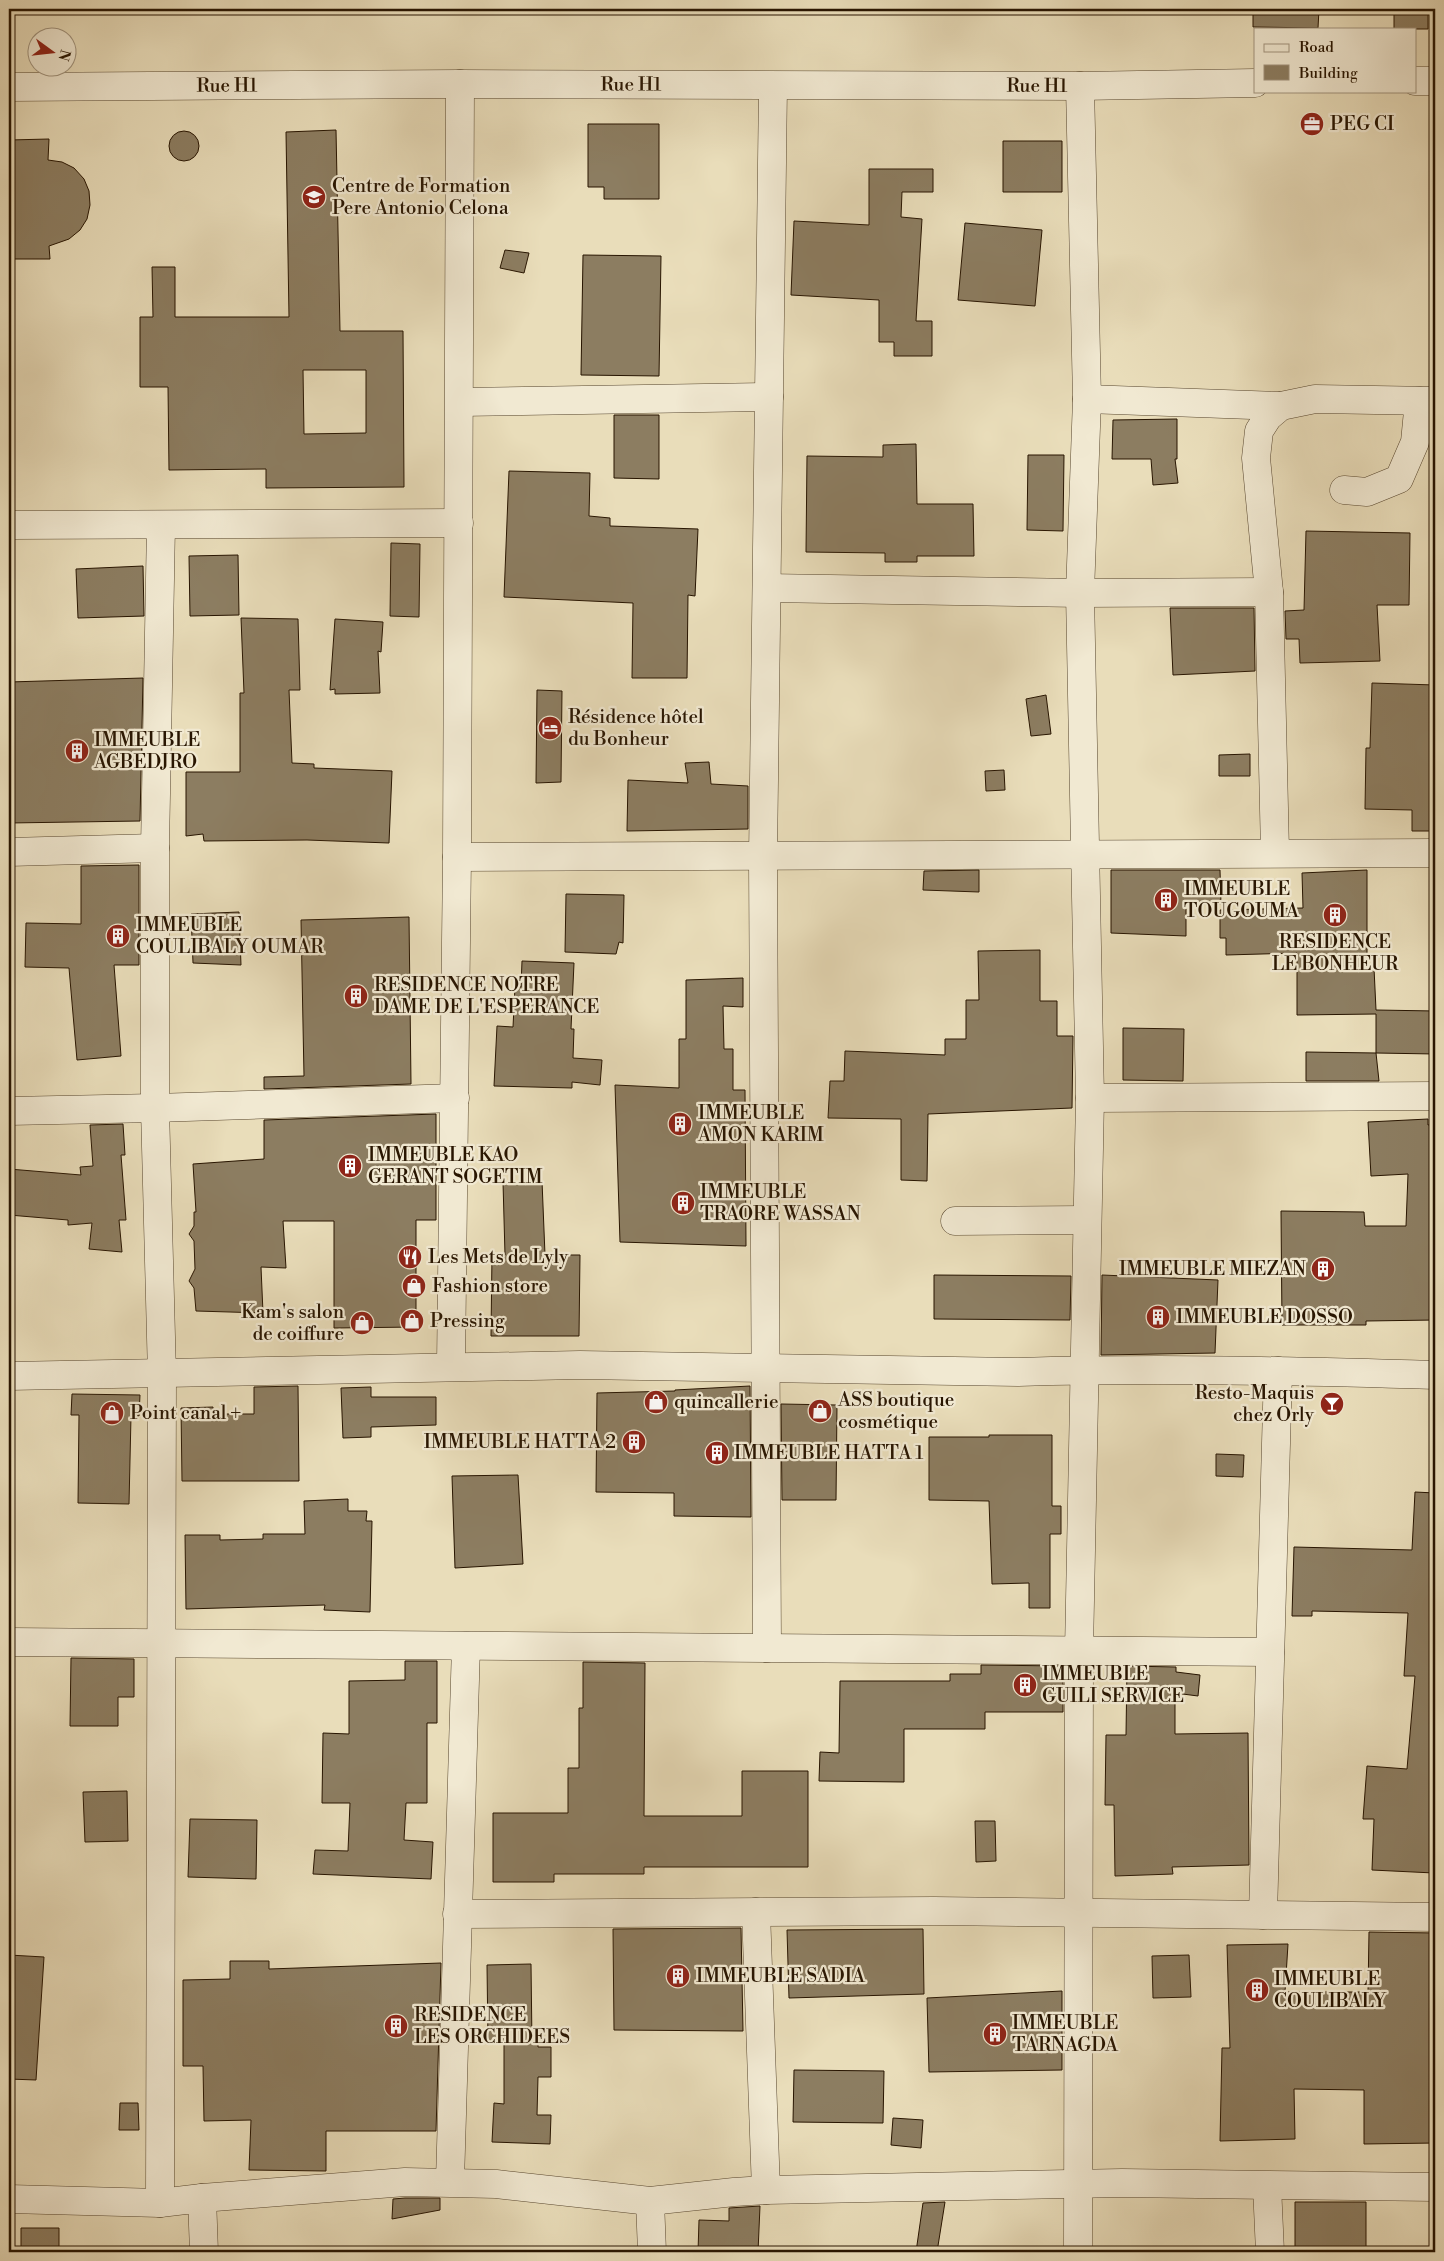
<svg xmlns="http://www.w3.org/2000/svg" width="1444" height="2261" font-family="'Libre Bodoni',serif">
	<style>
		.building { fill: #8c7d61; stroke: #281501; fill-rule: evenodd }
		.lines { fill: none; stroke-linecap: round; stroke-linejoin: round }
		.minor-casing { stroke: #58472f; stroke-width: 29 }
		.minor { stroke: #f1e9d2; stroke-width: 28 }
		.labels { text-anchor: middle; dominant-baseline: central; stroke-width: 4.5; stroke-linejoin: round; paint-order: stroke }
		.street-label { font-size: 19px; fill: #281501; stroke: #f1e9d2 }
		.poi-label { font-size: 19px; fill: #281501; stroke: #f1e9d2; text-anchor: start }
	</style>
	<rect width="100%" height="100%" fill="#e9ddba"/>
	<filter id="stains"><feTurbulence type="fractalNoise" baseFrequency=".004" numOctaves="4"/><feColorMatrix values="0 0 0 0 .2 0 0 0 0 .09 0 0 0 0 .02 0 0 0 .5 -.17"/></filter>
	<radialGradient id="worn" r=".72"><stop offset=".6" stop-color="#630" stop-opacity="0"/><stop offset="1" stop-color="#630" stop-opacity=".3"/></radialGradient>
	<path class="building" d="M 1253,9 L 1319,9 L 1318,28 L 1253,27 Z
		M 1394,9 L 1428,9 L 1428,29 L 1394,29 Z
		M 588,124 L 659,124 L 659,199 L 604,199 L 604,187 L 588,187 Z
		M 336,130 L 340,331 L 403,331 L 404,487 L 266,488 L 266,469 L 169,470 L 168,387 L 140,387 L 140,317 L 153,317 L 152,267 L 175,267 L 175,317 L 289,317 L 286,132 ZM 303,370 L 366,370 L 366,433 L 304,434 Z
		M169 146a15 15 0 1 1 30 0a15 15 0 1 1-30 0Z
		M 49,139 L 48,160 L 62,162 L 74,168 L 84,179 L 89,191 L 90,205 L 87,219 L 80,230 L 69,239 L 49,246 L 50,259 L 9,259 L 9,140 Z
		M 1003,141 L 1062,141 L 1062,192 L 1003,192 Z
		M 869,169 L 933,169 L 933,192 L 902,192 L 901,217 L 922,219 L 916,321 L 932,321 L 932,356 L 894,356 L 894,342 L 879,342 L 879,300 L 791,295 L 794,221 L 869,225 Z
		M 965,223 L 1042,230 L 1035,306 L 958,300 Z
		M 505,250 L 529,253 L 524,273 L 500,268 Z
		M 583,255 L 661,256 L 659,376 L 581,375 Z
		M 614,415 L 659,415 L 659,479 L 614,478 Z
		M 1177,419 L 1177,459 L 1175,459 L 1178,483 L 1153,485 L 1151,459 L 1112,459 L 1113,420 Z
		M 916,444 L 917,504 L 973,504 L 974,556 L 917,556 L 917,562 L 885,562 L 885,553 L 806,552 L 807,456 L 883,457 L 883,445 Z
		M 1028,455 L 1064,455 L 1063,531 L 1027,530 Z
		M 509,471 L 590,473 L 589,516 L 610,518 L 610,526 L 698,529 L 695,596 L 688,595 L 687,678 L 632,678 L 633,603 L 504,597 Z
		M 1306,531 L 1410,533 L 1409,605 L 1377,605 L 1380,661 L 1300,663 L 1299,639 L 1286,639 L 1285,611 L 1304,610 Z
		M 391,543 L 420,544 L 419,617 L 390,616 Z
		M 238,555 L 239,615 L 190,616 L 189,556 Z
		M 143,566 L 144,616 L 78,618 L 76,569 Z
		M 1170,608 L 1254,608 L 1255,671 L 1173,675 Z
		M 241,618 L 298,619 L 300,690 L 289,690 L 292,763 L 314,764 L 314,768 L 392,771 L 389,843 L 307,840 L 204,841 L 203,834 L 186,836 L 186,772 L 240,772 L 240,693 L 244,693 Z
		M 335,619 L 383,622 L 381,652 L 378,651 L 380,693 L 335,694 L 335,689 L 330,690 Z
		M 143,678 L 140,821 L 9,823 L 9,682 Z
		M 1372,683 L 1435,685 L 1435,831 L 1412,831 L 1412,810 L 1365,809 L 1366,748 L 1370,748 Z
		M 537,690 L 562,691 L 561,782 L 536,783 Z
		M 1046,695 L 1051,734 L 1031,736 L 1026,699 Z
		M 1250,754 L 1250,776 L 1219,776 L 1219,755 Z
		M 709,762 L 711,784 L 748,786 L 748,829 L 627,831 L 628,780 L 688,783 L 685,763 Z
		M 1004,770 L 1005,790 L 986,791 L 985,771 Z
		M 139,865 L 139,965 L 114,965 L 121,1056 L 77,1060 L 69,968 L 25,967 L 26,923 L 81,924 L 81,866 Z
		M 979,870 L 979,892 L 923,890 L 924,871 Z
		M 1111,870 L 1220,870 L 1221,904 L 1186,904 L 1186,936 L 1111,933 Z
		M 1367,870 L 1367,968 L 1374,968 L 1376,1010 L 1435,1011 L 1435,1054 L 1376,1053 L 1376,1014 L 1297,1015 L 1297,953 L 1226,955 L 1226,938 L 1220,938 L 1220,910 L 1303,908 L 1302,873 Z
		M 566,894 L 624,895 L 623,943 L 619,942 L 616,954 L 565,952 Z
		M 239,912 L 241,965 L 193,963 L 191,914 Z
		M 409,917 L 411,1084 L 264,1089 L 264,1077 L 304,1076 L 301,920 Z
		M 1040,950 L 1040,1001 L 1057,1001 L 1057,1036 L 1073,1036 L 1072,1108 L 928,1114 L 927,1181 L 901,1180 L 901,1119 L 828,1118 L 830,1081 L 844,1081 L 845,1051 L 945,1055 L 945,1039 L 966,1039 L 966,1000 L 979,1000 L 978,951 Z
		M 522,961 L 574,963 L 571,1029 L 574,1029 L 573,1058 L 602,1060 L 600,1085 L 572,1082 L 572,1088 L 494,1086 L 497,1026 L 513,1027 L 515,987 L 521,987 Z
		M 743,978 L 743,1007 L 723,1006 L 724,1049 L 733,1049 L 733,1090 L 745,1090 L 746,1246 L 620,1242 L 615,1085 L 679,1088 L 679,1039 L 686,1039 L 686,980 Z
		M 1123,1028 L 1184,1029 L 1183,1081 L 1123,1080 Z
		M 1306,1052 L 1376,1053 L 1379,1081 L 1306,1081 Z
		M 436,1114 L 436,1220 L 416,1220 L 416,1327 L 334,1328 L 334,1221 L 283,1221 L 286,1268 L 261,1267 L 263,1313 L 196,1311 L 194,1288 L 189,1281 L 195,1269 L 194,1241 L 189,1234 L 194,1226 L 194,1212 L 196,1212 L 193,1164 L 264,1159 L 264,1120 Z
		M 1428,1119 L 1428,1125 L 1435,1124 L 1432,1226 L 1435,1226 L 1435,1320 L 1366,1321 L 1366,1325 L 1282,1325 L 1281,1211 L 1364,1212 L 1365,1226 L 1406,1226 L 1408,1174 L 1371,1176 L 1368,1122 Z
		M 123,1124 L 125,1155 L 121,1155 L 126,1220 L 119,1220 L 122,1252 L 89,1249 L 92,1223 L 68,1225 L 68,1220 L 9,1215 L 9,1169 L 81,1175 L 80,1167 L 93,1166 L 90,1125 Z
		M 542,1181 L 545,1255 L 580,1255 L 579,1336 L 491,1336 L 492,1255 L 505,1255 L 503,1182 Z
		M 934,1275 L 1071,1276 L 1070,1320 L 934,1319 Z
		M 1102,1275 L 1218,1280 L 1215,1353 L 1101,1355 Z
		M 298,1386 L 299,1481 L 182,1481 L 181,1408 L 213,1407 L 213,1414 L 254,1414 L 254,1387 Z
		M 750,1386 L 751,1517 L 674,1516 L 674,1493 L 596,1492 L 597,1393 L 675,1391 L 675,1390 Z
		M 371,1387 L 371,1397 L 436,1397 L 436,1425 L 371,1427 L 371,1437 L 343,1438 L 341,1388 Z
		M 72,1394 L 140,1395 L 139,1416 L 131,1416 L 129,1504 L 78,1503 L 79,1415 L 71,1415 Z
		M 781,1404 L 837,1405 L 836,1500 L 782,1500 Z
		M 989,1435 L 1052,1435 L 1052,1506 L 1061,1506 L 1061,1534 L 1050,1534 L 1050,1608 L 1029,1608 L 1029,1583 L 992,1584 L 989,1501 L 929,1500 L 929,1437 L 989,1437 Z
		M 1216,1454 L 1244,1455 L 1243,1477 L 1216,1476 Z
		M 518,1475 L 523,1564 L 455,1568 L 452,1476 Z
		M 1415,1492 L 1435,1493 L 1434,1873 L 1372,1870 L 1374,1819 L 1363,1819 L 1367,1766 L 1407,1769 L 1415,1676 L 1404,1676 L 1408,1613 L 1312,1611 L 1312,1616 L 1292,1616 L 1294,1547 L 1412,1550 Z
		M 348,1499 L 348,1511 L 367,1511 L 366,1521 L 372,1521 L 370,1612 L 324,1610 L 325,1605 L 186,1609 L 185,1535 L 220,1535 L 220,1540 L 263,1539 L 263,1534 L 305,1534 L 304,1501 Z
		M 71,1658 L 134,1659 L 134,1697 L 118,1697 L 118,1726 L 70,1726 Z
		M 405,1661 L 437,1661 L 437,1723 L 427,1723 L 427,1803 L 406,1803 L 404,1840 L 433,1842 L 431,1879 L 313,1874 L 315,1850 L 348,1851 L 350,1803 L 322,1803 L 323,1733 L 349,1734 L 349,1681 L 405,1680 Z
		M 583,1662 L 645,1663 L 644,1816 L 742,1816 L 742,1771 L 808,1771 L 808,1867 L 644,1867 L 644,1874 L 554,1874 L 554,1882 L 493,1882 L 493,1813 L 568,1813 L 568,1768 L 579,1768 L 579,1708 L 583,1708 Z
		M 981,1665 L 1063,1666 L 1063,1712 L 985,1712 L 985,1729 L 904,1729 L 904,1782 L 819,1781 L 820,1752 L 839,1753 L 840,1681 L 950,1681 L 950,1674 L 981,1674 Z
		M 1127,1666 L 1176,1667 L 1176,1672 L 1200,1675 L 1198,1696 L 1175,1693 L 1175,1734 L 1248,1733 L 1249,1865 L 1172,1867 L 1173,1874 L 1115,1876 L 1114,1805 L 1105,1805 L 1106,1735 L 1126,1735 Z
		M 127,1791 L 128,1841 L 85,1842 L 83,1792 Z
		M 190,1819 L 257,1820 L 256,1879 L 188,1877 Z
		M 975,1821 L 995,1821 L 996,1861 L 976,1862 Z
		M 741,1928 L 743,2031 L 614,2030 L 613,1929 Z
		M 923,1929 L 924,1994 L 789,1998 L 787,1930 Z
		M 1369,1932 L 1435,1933 L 1435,2143 L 1364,2144 L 1364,2090 L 1294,2089 L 1295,2139 L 1220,2141 L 1222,2048 L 1230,2048 L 1227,1945 L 1288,1944 L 1285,1992 L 1368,1992 Z
		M 9,1955 L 44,1957 L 36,2080 L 9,2079 Z
		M 1189,1955 L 1191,1997 L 1153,1998 L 1152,1956 Z
		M 230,1961 L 269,1961 L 269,1969 L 441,1963 L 436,2131 L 326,2131 L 326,2171 L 249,2170 L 251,2120 L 204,2121 L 203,2066 L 183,2066 L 183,1980 L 230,1979 Z
		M 531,1964 L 532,2044 L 538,2044 L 538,2047 L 551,2047 L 551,2077 L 538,2077 L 537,2115 L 551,2115 L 550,2144 L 492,2142 L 494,2103 L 504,2104 L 504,2042 L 488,2042 L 487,1965 Z
		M 1062,1991 L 1062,2070 L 929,2072 L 927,1998 Z
		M 794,2070 L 884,2071 L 883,2123 L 793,2122 Z
		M 120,2103 L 138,2103 L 139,2130 L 119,2130 Z
		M 893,2118 L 923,2120 L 921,2148 L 891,2145 Z
		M 405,2198 L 440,2198 L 440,2210 L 392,2219 L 393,2199 Z
		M 945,2202 L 937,2252 L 916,2252 L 923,2203 Z
		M 1295,2202 L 1366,2202 L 1366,2252 L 1295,2252 Z
		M 760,2206 L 758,2252 L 698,2252 L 699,2220 L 729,2221 L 729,2208 Z
		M 21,2228 L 59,2228 L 59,2252 L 21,2252 Z"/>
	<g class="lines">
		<g class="minor-casing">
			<g id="minor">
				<path d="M 1415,81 L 1435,81"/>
				<path id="s1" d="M 9,87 L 460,84 L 1080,86 L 1255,83"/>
				<path d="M 1087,399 L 1281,406"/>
				<path d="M 460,402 L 769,397"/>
				<path d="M 1344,490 L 1367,492 L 1399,479 L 1415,442 L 1419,401"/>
				<path d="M 9,525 L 459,523"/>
				<path d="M 767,588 L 1080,593 L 1269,592"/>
				<path d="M 9,852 L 155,848"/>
				<path d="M 1275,852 L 1269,592 L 1256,458 L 1259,431 L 1268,417 L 1281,406 L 1315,399 L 1435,401"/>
				<path d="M 457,857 L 1435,853"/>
				<path d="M 1090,1098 L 1435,1096"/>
				<path d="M 9,1111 L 155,1108 L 455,1098"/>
				<path d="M 955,1221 L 1087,1220"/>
				<path d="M 451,1366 L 457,857 L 460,84"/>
				<path d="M 9,1376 L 580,1365 L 1018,1372 C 1157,1368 1296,1371 1435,1375"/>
				<path d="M 9,1642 L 1270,1652"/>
				<path d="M 767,1648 L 763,857 L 773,86"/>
				<path d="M 756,1912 L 766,2190"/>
				<path d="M 457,1914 L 934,1911 L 1435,1917"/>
				<path d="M 1263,1915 L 1278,1371"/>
				<path d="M 450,2181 L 466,1646"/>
				<path d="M 1267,2186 L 1270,2252"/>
				<path d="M 202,2198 L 405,2182 L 496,2184 L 650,2201 L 734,2192 L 766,2190 L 1122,2183 L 1435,2187"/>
				<path d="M 9,2199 L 160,2203 L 202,2198 L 204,2252"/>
				<path d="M 650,2201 L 652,2252"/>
				<path d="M 160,2203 L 162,1375 L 155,1108 L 155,848 L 161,525"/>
				<path d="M 1078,2252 L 1079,1651 L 1090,1098 L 1080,593 L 1087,399 L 1080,86"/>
			</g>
		</g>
		<use href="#minor" class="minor"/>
	</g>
	<defs>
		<g id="office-disc" transform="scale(1.25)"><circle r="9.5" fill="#8f2418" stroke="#f1e9d2"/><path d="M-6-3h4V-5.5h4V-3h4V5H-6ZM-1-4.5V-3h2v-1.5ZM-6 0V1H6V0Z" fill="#fff"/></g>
		<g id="school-disc" transform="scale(1.25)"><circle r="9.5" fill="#8f2418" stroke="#f1e9d2"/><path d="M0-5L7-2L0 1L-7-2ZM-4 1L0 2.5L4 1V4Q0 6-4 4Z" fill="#fff"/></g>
		<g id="hotel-disc" transform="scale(1.25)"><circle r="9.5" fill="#8f2418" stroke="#f1e9d2"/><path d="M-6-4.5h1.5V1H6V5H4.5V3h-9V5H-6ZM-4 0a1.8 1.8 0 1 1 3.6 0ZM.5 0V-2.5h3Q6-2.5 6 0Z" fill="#fff"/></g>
		<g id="building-disc" transform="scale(1.25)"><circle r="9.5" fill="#8f2418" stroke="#f1e9d2"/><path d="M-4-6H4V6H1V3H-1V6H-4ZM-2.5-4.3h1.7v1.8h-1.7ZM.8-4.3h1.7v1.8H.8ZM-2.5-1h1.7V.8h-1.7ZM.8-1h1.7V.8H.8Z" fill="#fff"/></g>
		<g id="restaurant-disc" transform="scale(1.25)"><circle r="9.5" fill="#8f2418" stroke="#f1e9d2"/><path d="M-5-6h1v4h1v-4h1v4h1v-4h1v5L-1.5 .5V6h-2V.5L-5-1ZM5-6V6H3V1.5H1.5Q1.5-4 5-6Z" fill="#fff"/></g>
		<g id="shop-disc" transform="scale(1.25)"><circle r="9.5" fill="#8f2418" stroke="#f1e9d2"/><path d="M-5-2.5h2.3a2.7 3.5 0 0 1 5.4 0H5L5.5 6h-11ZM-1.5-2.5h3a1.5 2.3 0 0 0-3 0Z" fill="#fff"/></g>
		<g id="bar-disc" transform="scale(1.25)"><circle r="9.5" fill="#8f2418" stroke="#f1e9d2"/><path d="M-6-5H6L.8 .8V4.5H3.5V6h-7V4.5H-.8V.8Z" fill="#fff"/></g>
	</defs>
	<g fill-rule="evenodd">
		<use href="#office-disc" x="1312" y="124"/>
		<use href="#school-disc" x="314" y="197"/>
		<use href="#hotel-disc" x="550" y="728"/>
		<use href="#building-disc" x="77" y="751"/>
		<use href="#building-disc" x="1166" y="900"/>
		<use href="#building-disc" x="1335" y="915"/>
		<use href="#building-disc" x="118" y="936"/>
		<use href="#building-disc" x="356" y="996"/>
		<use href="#building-disc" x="680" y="1124"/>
		<use href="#building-disc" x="350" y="1166"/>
		<use href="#building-disc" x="683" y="1203"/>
		<use href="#restaurant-disc" x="410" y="1257"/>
		<use href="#building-disc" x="1323" y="1269"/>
		<use href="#shop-disc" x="414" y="1286"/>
		<use href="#building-disc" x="1158" y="1317"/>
		<use href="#shop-disc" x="412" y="1321"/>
		<use href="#shop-disc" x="362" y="1323"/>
		<use href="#shop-disc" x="656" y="1402"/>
		<use href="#bar-disc" x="1332" y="1404"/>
		<use href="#shop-disc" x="820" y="1411"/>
		<use href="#shop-disc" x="112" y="1413"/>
		<use href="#building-disc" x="634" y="1442"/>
		<use href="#building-disc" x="717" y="1453"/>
		<use href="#building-disc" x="1025" y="1685"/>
		<use href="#building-disc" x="678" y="1976"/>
		<use href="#building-disc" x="1257" y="1990"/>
		<use href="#building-disc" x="396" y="2026"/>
		<use href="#building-disc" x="995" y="2034"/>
	</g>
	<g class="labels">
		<g class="street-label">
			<text stroke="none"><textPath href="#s1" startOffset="622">Rue H1</textPath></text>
			<text stroke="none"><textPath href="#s1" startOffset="218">Rue H1</textPath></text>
			<text stroke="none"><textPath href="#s1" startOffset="1028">Rue H1</textPath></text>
		</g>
		<g class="poi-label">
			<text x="1330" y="124">PEG CI</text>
			<text x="332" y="186">Centre de Formation<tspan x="332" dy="22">Pere Antonio Celona</tspan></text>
			<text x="568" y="717">Résidence hôtel<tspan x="568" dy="22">du Bonheur</tspan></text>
			<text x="94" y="740">IMMEUBLE<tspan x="94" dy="22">AGBEDJRO</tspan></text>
			<text x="1184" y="889">IMMEUBLE<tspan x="1184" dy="22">TOUGOUMA</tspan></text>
			<text x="136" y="925">IMMEUBLE<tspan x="136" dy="22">COULIBALY OUMAR</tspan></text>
			<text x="1335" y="942" text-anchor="middle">RESIDENCE<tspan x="1335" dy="22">LE BONHEUR</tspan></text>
			<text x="374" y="985">RESIDENCE NOTRE<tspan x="374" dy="22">DAME DE L'ESPERANCE</tspan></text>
			<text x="698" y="1113">IMMEUBLE<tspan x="698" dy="22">AMON KARIM</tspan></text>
			<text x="368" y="1155">IMMEUBLE KAO<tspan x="368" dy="22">GERANT SOGETIM</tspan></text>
			<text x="700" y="1192">IMMEUBLE<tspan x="700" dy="22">TRAORE WASSAN</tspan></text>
			<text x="428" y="1257">Les Mets de Lyly</text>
			<text x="1306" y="1269" text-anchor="end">IMMEUBLE MIEZAN</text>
			<text x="432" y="1286">Fashion store</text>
			<text x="344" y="1312" text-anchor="end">Kam's salon<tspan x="344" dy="22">de coiffure</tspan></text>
			<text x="1176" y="1317">IMMEUBLE DOSSO</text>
			<text x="430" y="1321">Pressing</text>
			<text x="1314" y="1393" text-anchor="end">Resto-Maquis<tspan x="1314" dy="22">chez Orly</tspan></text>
			<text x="838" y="1400">ASS boutique<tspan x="838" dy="22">cosmétique</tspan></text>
			<text x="674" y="1402">quincallerie</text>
			<text x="130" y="1413">Point canal +</text>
			<text x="616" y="1442" text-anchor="end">IMMEUBLE HATTA 2</text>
			<text x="734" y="1453">IMMEUBLE HATTA 1</text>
			<text x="1042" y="1674">IMMEUBLE<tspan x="1042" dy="22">GUILI SERVICE</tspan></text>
			<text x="696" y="1976">IMMEUBLE SADIA</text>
			<text x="1274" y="1979">IMMEUBLE<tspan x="1274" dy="22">COULIBALY</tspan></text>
			<text x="414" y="2015">RESIDENCE<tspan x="414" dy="22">LES ORCHIDEES</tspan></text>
			<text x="1012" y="2023">IMMEUBLE<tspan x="1012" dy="22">TARNAGDA</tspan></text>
		</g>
	</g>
	<rect width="1444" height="2261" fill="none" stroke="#e9ddba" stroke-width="30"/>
	<rect x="10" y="10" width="1424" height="2241" fill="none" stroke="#281501" stroke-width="2.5"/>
	<rect x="15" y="15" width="1414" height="2231" fill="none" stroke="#281501"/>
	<rect x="1254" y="28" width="162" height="65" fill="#f1e9d2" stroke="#a1947e"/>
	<rect x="1264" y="44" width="25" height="8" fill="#f1e9d2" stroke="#a1947e"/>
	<text x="1299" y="52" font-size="15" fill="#281501">Road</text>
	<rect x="1264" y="65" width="25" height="15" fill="#8c7d61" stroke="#a1947e"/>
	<text x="1299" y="78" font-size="15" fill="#281501">Building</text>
	<g transform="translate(52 52) rotate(105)"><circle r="24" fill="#f1e9d2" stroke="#a1947e"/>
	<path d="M0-4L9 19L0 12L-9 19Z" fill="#8f2418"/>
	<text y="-8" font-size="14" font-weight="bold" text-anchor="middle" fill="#281501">N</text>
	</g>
	<rect width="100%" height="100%" filter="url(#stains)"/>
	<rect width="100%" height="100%" fill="url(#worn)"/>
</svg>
